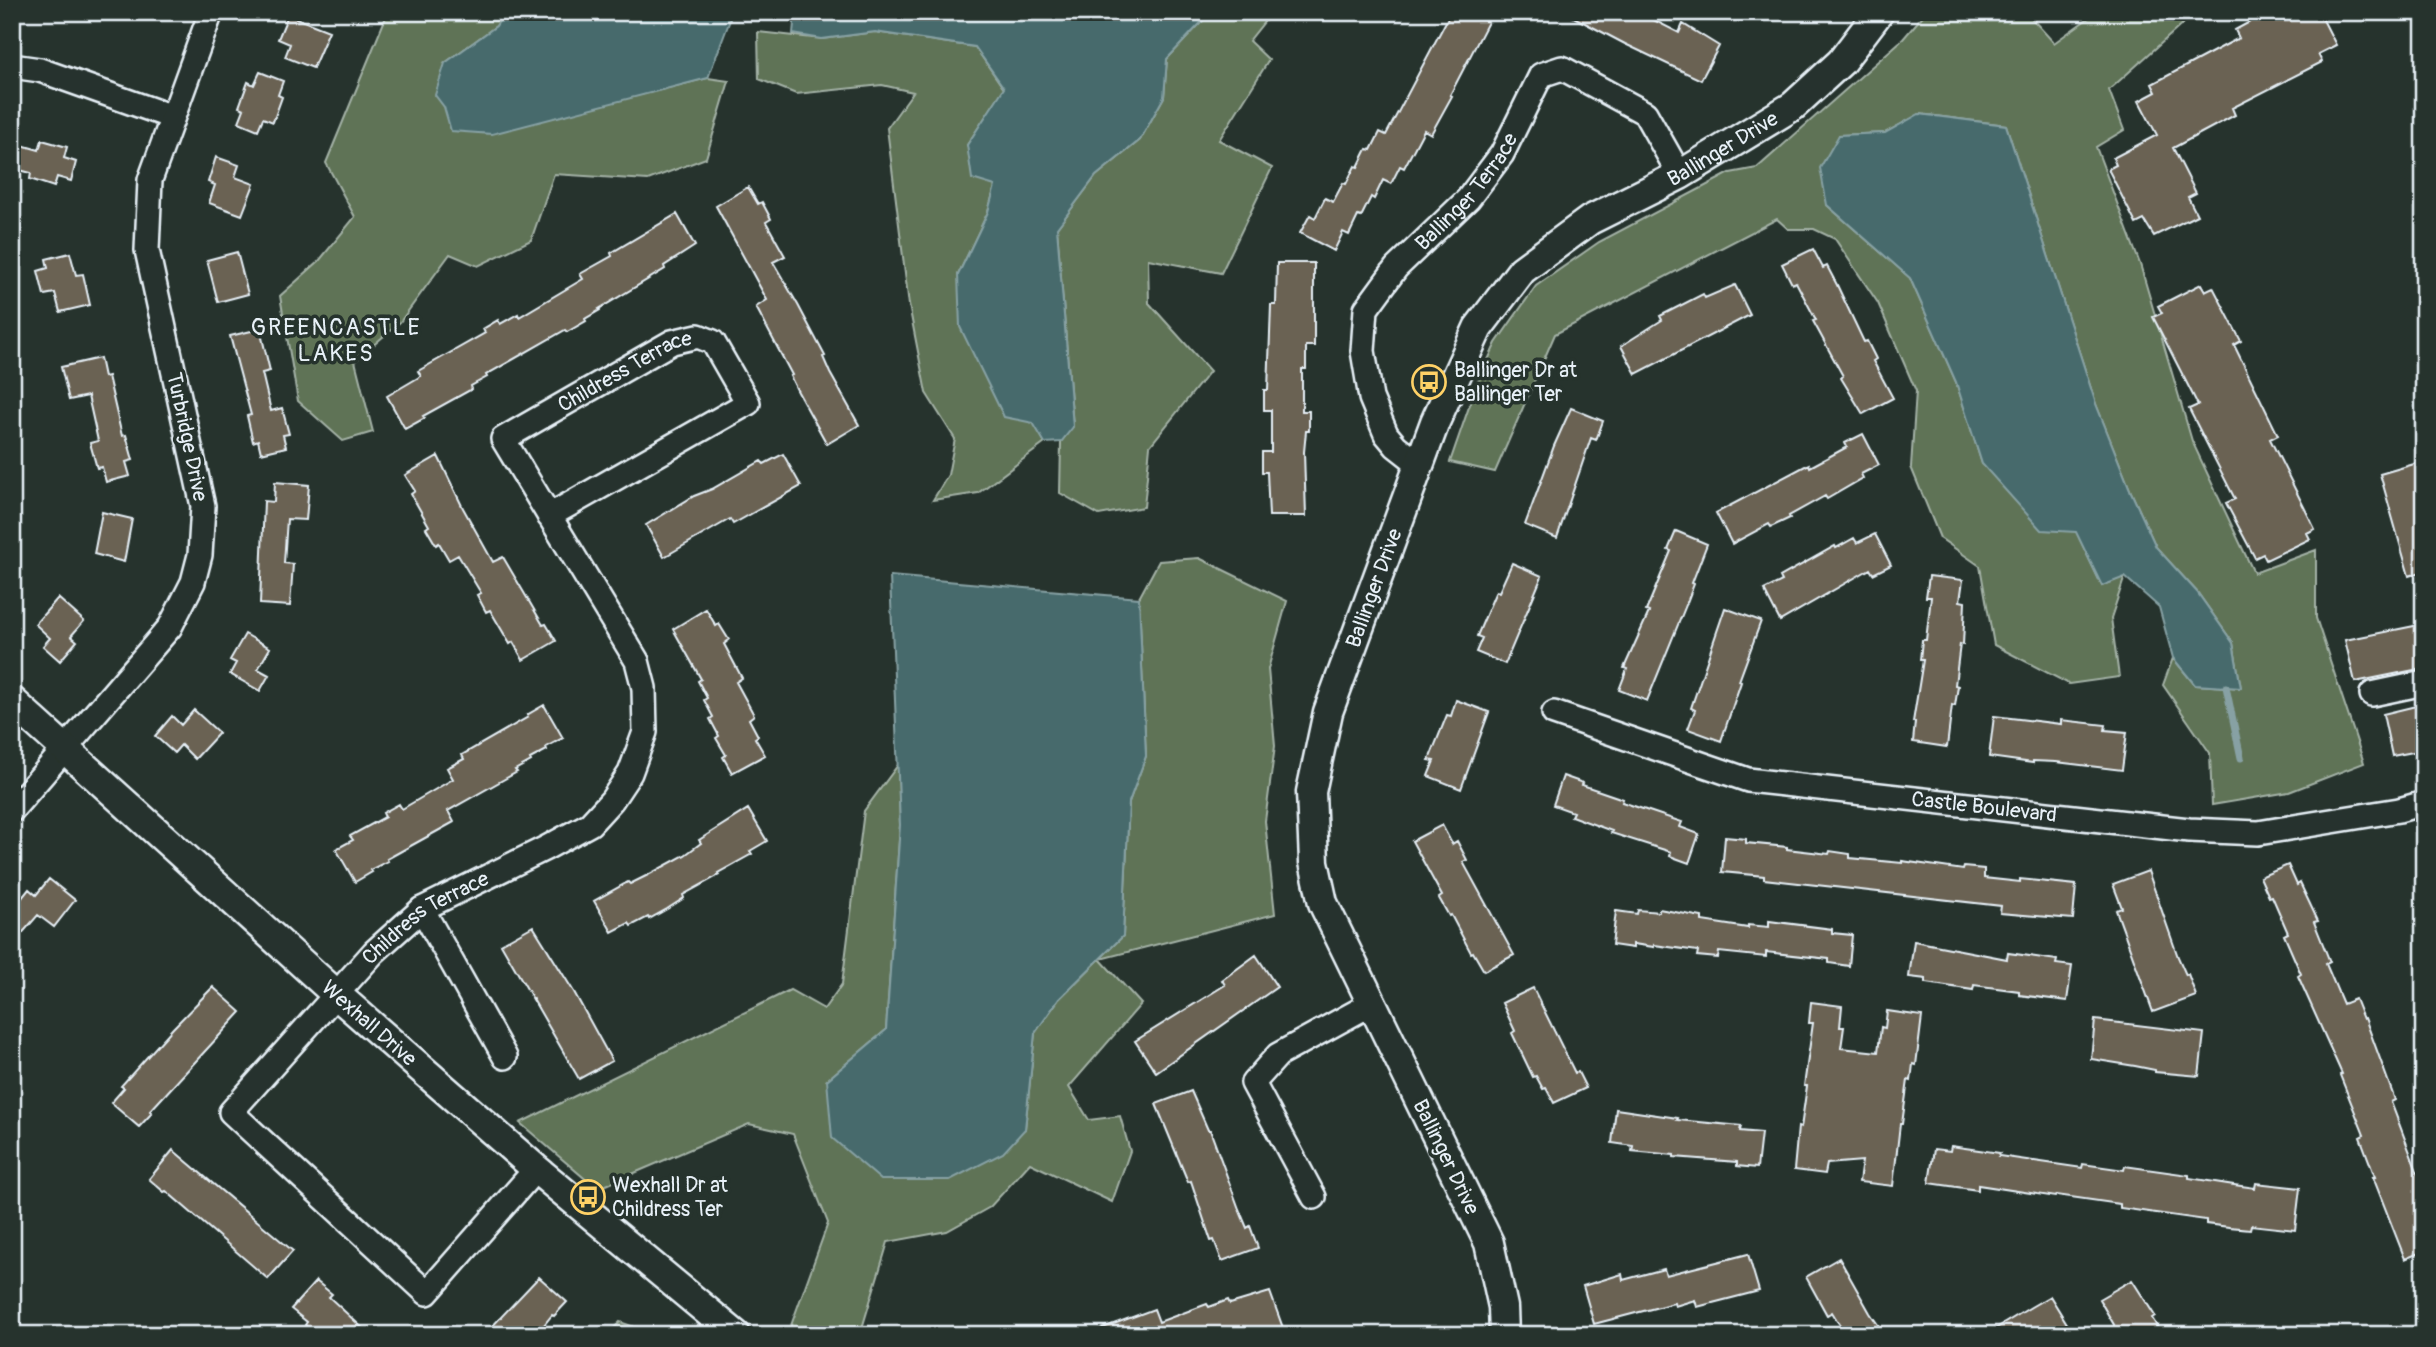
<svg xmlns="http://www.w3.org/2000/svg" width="2436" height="1347" font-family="Pangolin,sans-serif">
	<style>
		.green { fill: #5f7356; stroke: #a4b2a7; stroke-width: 2 }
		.water { fill: #476b6c; stroke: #87a1a4; stroke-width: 2 }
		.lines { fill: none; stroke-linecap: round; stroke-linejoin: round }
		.stream { stroke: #87a1a4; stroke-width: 7 }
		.building { fill: #6a6253; stroke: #e8f1f8; stroke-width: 2 }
		.minor-casing { stroke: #e8f1f8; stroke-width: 28 }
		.tertiary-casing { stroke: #e8f1f8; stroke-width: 33 }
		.minor { stroke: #26332d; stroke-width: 23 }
		.tertiary { stroke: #26332d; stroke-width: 28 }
		.labels { text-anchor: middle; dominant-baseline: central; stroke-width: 7; stroke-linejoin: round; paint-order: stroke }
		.street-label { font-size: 21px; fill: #e8f1f8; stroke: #26332d }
		.poi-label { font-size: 21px; fill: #e8f1f8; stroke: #26332d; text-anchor: start }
		.neighbourhood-label { font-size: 23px; letter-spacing: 2px; fill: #e8f1f8; stroke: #26332d }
	</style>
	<rect width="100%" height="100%" fill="#26332d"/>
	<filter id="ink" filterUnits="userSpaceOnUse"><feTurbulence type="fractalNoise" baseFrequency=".0143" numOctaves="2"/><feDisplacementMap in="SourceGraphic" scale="14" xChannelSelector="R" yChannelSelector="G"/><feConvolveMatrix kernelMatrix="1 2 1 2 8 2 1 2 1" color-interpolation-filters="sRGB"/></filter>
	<g filter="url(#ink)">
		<path class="green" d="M 388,12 L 505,12 L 496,26 L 445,63 L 636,96 L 708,78 L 729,81 L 706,158 L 648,180 L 554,174 L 531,240 L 478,266 L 450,254 L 400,322 L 355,361 L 373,432 L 343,441 L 298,401 L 280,296 L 319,261 L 355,217 L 326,163 Z
			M 1211,12 L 1272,12 L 1249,41 L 1269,60 L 1219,140 L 1272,168 L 1221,273 L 1148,259 L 1149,303 L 1210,371 L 1150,446 L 1144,507 L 1099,515 L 1060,493 L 1061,442 L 1073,426 L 1057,228 L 1096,176 L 1140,140 L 1164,97 L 1167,59 Z
			M 1926,12 L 2026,12 L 2054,43 L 2097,12 L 2196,12 L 2109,90 L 2124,130 L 2096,147 L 2140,264 L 2192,441 L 2254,573 L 2316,550 L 2316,618 L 2364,763 L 2289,792 L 2212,805 L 2210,753 L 2163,685 L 2173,658 L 2195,685 L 2241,688 L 2233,643 L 2197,592 L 2156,547 L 2131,492 L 2096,404 L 2006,125 L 1920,114 L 1885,133 L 1839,135 L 1827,205 L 1910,278 L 1956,382 L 1982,464 L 2076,531 L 2102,586 L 2125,576 L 2111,618 L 2119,677 L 2069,684 L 1994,645 L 1980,566 L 1940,538 L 1911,467 L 1916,391 L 1878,303 L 1835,239 L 1814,229 L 1788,229 L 1777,219 L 1555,334 L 1495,472 L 1450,462 L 1478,381 L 1496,343 L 1536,286 L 1599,242 L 1730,173 L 1757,168 L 1903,39 Z
			M 758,32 L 822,39 L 875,32 L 975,47 L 1004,89 L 967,145 L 995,186 L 988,212 L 958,275 L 1045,443 L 978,493 L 933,500 L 948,475 L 955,439 L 926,393 L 909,305 L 887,128 L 913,92 L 882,85 L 796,94 L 759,79 Z
			M 1199,558 L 1287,601 L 1268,669 L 1275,746 L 1265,821 L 1275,914 L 1100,959 L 1141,1004 L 1069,1087 L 1089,1120 L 1120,1116 L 1130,1151 L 1112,1202 L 1030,1163 L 990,1207 L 947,1231 L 888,1242 L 860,1335 L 802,1335 L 789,1331 L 828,1223 L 793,1134 L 749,1124 L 597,1189 L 520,1123 L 790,990 L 824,1009 L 842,984 L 864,811 L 898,765 L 900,825 L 886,1030 L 827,1080 L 1025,1129 L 1035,1033 L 1059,999 L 1123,936 L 1129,802 L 1146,756 L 1139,598 L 1159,561 Z
			M 620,1322 L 657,1335 L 607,1335 Z"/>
		<path class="water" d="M 505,12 L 724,12 L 730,20 L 708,78 L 492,134 L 451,131 L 444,107 L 435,95 L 445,63 L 496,26 Z
			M 795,12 L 1211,12 L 1167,59 L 1164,97 L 1140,140 L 1096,176 L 1057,228 L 1073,427 L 1061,442 L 1045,443 L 1033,423 L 1004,417 L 960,327 L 958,275 L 988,212 L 995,186 L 972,179 L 967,145 L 1004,88 L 975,47 L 875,32 L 822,39 L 793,34 Z
			M 1919,114 L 2006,125 L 2096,404 L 2131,492 L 2156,547 L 2197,592 L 2233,643 L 2241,688 L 2195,685 L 2173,658 L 2159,607 L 2125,577 L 2102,586 L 2076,532 L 2041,530 L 1982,464 L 1956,382 L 1910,278 L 1827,205 L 1820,168 L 1839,135 L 1885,133 Z
			M 890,576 L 1139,598 L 1146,756 L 1129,802 L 1123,936 L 1059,999 L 1035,1033 L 1025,1129 L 1003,1153 L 950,1180 L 881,1180 L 832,1138 L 827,1080 L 886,1030 L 900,825 Z"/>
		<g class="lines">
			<path class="stream" d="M 2226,687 L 2241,758"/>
		</g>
		<path class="building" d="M 1451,12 L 1470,12 L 1488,22 L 1450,95 L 1452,96 L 1431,134 L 1424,130 L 1404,168 L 1400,166 L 1391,184 L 1383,180 L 1374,199 L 1371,197 L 1361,217 L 1358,216 L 1349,235 L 1343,232 L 1334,251 L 1300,233 L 1310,215 L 1315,218 L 1325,198 L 1333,202 L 1343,183 L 1346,184 L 1355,166 L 1358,167 L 1367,149 L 1371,150 L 1380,132 L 1386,135 Z
			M 1564,12 L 1638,12 L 1679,33 L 1683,24 L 1719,46 L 1701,80 L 1625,44 Z
			M 2268,12 L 2319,12 L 2336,45 L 2318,54 L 2322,62 L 2232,108 L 2235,115 L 2173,148 L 2196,193 L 2188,197 L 2197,215 L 2154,236 L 2144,220 L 2136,224 L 2108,169 L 2116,165 L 2113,158 L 2157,135 L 2139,101 L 2156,92 L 2152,84 L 2239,38 L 2235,30 Z
			M 288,15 L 329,31 L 313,68 L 285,57 L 290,44 L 278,39 Z
			M 260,72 L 283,81 L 278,95 L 282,97 L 273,122 L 263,118 L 258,130 L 239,122 L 244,109 L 239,107 L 248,82 L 254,85 Z
			M 42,140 L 67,147 L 64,158 L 76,162 L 71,181 L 57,177 L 54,187 L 30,179 L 31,173 L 12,168 L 18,144 L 39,150 Z
			M 216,157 L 239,165 L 235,177 L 254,184 L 242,215 L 209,203 L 215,185 L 208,182 Z
			M 748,187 L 758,204 L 762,202 L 771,219 L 766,222 L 785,256 L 773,262 L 798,305 L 825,356 L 823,357 L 830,373 L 859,425 L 827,444 L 798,392 L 790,376 L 792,375 L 756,307 L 767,300 L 716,206 Z
			M 677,214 L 695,246 L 664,266 L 665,269 L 599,309 L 600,310 L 585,319 L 586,321 L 567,332 L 565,330 L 486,375 L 487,377 L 471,386 L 472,389 L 423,416 L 425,418 L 405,429 L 387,396 L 421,376 L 418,371 L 485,333 L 483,329 L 498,320 L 500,324 L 518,314 L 519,317 L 583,279 L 580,274 L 612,256 L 611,253 Z
			M 1813,249 L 1823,268 L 1827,266 L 1837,285 L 1864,342 L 1867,341 L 1876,359 L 1873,361 L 1893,398 L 1863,414 L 1841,378 L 1843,376 L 1813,321 L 1816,320 L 1796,282 L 1792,284 L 1782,264 Z
			M 237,252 L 248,294 L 218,302 L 207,260 Z
			M 70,253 L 76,275 L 83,274 L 90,305 L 60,312 L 55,293 L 44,295 L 38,271 L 48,268 L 46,259 Z
			M 1277,263 L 1314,263 L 1314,346 L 1306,346 L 1306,369 L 1302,369 L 1302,411 L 1309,411 L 1309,431 L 1306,431 L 1304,452 L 1306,516 L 1269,516 L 1267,472 L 1262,472 L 1262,452 L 1271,452 L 1271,410 L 1264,410 L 1264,390 L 1268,390 L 1271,305 L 1276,305 Z
			M 2201,284 L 2205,291 L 2213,287 L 2241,341 L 2234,345 L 2278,435 L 2270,439 L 2315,529 L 2307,533 L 2310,539 L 2266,560 L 2263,554 L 2255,558 L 2226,503 L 2235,499 L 2189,409 L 2198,405 L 2153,317 L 2162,313 L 2158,306 Z
			M 1735,285 L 1750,315 L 1636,374 L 1621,346 L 1662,320 L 1660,316 L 1703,294 L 1705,298 Z
			M 260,329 L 270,371 L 262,373 L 271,411 L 282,408 L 289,434 L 283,435 L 286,447 L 261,453 L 258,440 L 253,442 L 247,416 L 251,415 L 230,336 Z
			M 100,358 L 104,377 L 108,376 L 122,436 L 126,435 L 133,460 L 126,462 L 130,476 L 106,482 L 102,467 L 97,468 L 90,443 L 98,441 L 88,396 L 69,400 L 61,367 Z
			M 1571,408 L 1603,421 L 1596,440 L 1591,438 L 1557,538 L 1525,525 L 1554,446 Z
			M 1863,434 L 1879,465 L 1861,474 L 1863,478 L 1827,499 L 1825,496 L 1789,516 L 1790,518 L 1771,527 L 1769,524 L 1732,544 L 1716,513 L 1809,464 L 1810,467 L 1847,447 L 1845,443 Z
			M 783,454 L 801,486 L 733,524 L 730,519 L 664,557 L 646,525 L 694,496 L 712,489 L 761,461 L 764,464 Z
			M 438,456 L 463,508 L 493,562 L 503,557 L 543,625 L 546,624 L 556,641 L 523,660 L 513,642 L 510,644 L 490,610 L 486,612 L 477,595 L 481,593 L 458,555 L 449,560 L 439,543 L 436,545 L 426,528 L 429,526 L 411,494 L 415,491 L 405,475 Z
			M 2421,462 L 2424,472 L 2424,571 L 2409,576 L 2380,474 Z
			M 275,482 L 309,485 L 306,520 L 287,519 L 284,563 L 293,564 L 290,606 L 260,604 L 264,501 L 274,502 Z
			M 102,512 L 132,519 L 124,562 L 94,554 Z
			M 1676,531 L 1707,544 L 1692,583 L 1694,584 L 1686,605 L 1647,701 L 1619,690 L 1627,669 L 1624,668 L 1649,612 L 1646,611 L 1671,551 L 1668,550 Z
			M 1875,534 L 1891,565 L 1873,574 L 1870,569 L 1780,621 L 1764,590 L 1782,581 L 1780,577 L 1835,546 L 1836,548 L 1854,538 L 1857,543 Z
			M 1512,563 L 1542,576 L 1505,664 L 1476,652 L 1482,638 L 1477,636 L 1496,591 L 1499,592 Z
			M 1929,576 L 1963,580 L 1960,601 L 1965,602 L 1963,645 L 1960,644 L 1955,685 L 1958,686 L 1955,706 L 1952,705 L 1947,747 L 1913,742 L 1915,722 L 1913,722 L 1923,660 L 1920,660 L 1922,640 L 1926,640 L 1931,597 L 1926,597 Z
			M 58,598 L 84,621 L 71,636 L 77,641 L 60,661 L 43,646 L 50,638 L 35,624 Z
			M 1725,608 L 1761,621 L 1739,681 L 1741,682 L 1721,741 L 1688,729 L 1695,710 L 1691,708 Z
			M 706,609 L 716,626 L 719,624 L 729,640 L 724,644 L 742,678 L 736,682 L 754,715 L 749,719 L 758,736 L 755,738 L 765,755 L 732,773 L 723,757 L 726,755 L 716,738 L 719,736 L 710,719 L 713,717 L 704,700 L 707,698 L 698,681 L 701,679 L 673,629 Z
			M 2424,624 L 2424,668 L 2355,682 L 2345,640 Z
			M 245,634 L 270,648 L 258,669 L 269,675 L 260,691 L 230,674 L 236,663 L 230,660 Z
			M 1456,700 L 1489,712 L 1461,789 L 1428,776 L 1434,761 L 1429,760 L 1447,715 L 1451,716 Z
			M 2424,704 L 2424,750 L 2392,756 L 2383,714 Z
			M 544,705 L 563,738 L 546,747 L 547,750 L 530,759 L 531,761 L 515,770 L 517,772 L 448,811 L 454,822 L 387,859 L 388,861 L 370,870 L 372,872 L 355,882 L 336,849 L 353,840 L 350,836 L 385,817 L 383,813 L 399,804 L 402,809 L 453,779 L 447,768 L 464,759 L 462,755 L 528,717 L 527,715 Z
			M 194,710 L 219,733 L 195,759 L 181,745 L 174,753 L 155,736 L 172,716 L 181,725 Z
			M 1994,716 L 2061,724 L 2061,720 L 2106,725 L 2105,730 L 2127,732 L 2122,770 L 2056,762 L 2033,761 L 2033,763 L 1989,757 Z
			M 1563,776 L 1583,783 L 1582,785 L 1623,799 L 1622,802 L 1682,822 L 1680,827 L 1699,834 L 1689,863 L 1670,856 L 1671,852 L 1611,833 L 1612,831 L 1571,816 L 1573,812 L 1553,805 Z
			M 748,809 L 767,841 L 750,851 L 752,854 L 718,873 L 719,875 L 683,895 L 684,898 L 667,909 L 649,919 L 648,917 L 631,926 L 629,923 L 612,932 L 594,901 L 628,882 L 630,884 L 648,875 L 685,855 L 701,843 L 699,840 Z
			M 1442,825 L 1452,844 L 1457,841 L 1467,860 L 1463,862 L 1514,955 L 1484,971 L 1473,952 L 1471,953 L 1451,915 L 1449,916 L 1439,898 L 1442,896 L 1412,841 Z
			M 1725,837 L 1746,839 L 1746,843 L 1787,847 L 1787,849 L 1829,854 L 1830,851 L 1850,854 L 1850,858 L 1902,863 L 1902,861 L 1963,870 L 1964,867 L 1984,869 L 1984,878 L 2020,882 L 2020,879 L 2076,885 L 2073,919 L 2000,913 L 2001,906 L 1764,879 L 1764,876 L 1722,872 Z
			M 2288,865 L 2297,885 L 2300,883 L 2318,921 L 2314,922 L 2330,962 L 2326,964 L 2343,1004 L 2355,999 L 2363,1019 L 2365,1018 L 2395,1100 L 2391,1102 L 2424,1190 L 2424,1251 L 2405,1259 L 2373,1177 L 2375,1177 L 2360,1137 L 2364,1135 L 2340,1075 L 2342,1074 L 2298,976 L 2301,974 L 2284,935 L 2288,933 L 2272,896 L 2269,897 L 2260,877 Z
			M 2148,871 L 2178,957 L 2186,975 L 2188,974 L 2196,996 L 2153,1012 L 2116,910 L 2122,908 L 2113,884 Z
			M 49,879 L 75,900 L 54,927 L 38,915 L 12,945 L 12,910 L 29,889 L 36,895 Z
			M 1659,909 L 1702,917 L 1702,921 L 1748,928 L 1748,925 L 1769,927 L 1769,921 L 1832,929 L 1832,933 L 1852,935 L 1849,966 L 1829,963 L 1829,959 L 1766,952 L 1766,957 L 1719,952 L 1718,958 L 1697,956 L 1698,951 L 1654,945 L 1654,947 L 1633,944 L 1633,948 L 1612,945 L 1616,911 L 1637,914 L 1638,910 L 1659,912 Z
			M 533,926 L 574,992 L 612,1061 L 579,1079 L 501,944 Z
			M 1914,941 L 2007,959 L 2008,953 L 2057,960 L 2056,964 L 2072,966 L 2067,1001 L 2019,995 L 2019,991 L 1974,985 L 1973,990 L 1926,983 L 1926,979 L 1909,977 Z
			M 1256,955 L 1277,987 L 1156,1072 L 1135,1041 L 1225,985 L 1222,980 Z
			M 213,987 L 241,1012 L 150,1111 L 152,1113 L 139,1127 L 111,1103 L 124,1088 L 121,1086 L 173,1028 Z
			M 1533,988 L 1575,1073 L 1578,1072 L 1586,1088 L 1554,1103 L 1546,1088 L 1543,1089 L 1536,1076 L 1533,1077 L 1512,1033 L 1515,1031 L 1502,1003 Z
			M 1811,1002 L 1842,1006 L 1840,1027 L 1844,1027 L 1841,1048 L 1878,1052 L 1881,1027 L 1885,1028 L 1887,1011 L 1922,1016 L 1916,1065 L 1913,1064 L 1911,1081 L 1908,1080 L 1902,1124 L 1900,1124 L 1893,1186 L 1859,1182 L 1862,1161 L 1827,1164 L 1825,1174 L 1794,1170 L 1798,1127 L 1801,1128 L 1807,1086 L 1804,1086 L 1813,1023 L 1809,1023 Z
			M 2095,1020 L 2204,1033 L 2199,1076 L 2155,1072 L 2155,1070 L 2135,1066 L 2091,1059 Z
			M 1191,1091 L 1208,1130 L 1210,1130 L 1239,1209 L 1247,1228 L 1250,1226 L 1258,1248 L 1222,1261 L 1214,1240 L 1211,1241 L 1191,1181 L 1188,1182 L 1156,1104 Z
			M 1616,1109 L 1678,1118 L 1677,1120 L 1741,1126 L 1740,1131 L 1761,1133 L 1757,1168 L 1737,1166 L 1737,1162 L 1674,1157 L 1674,1155 L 1632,1151 L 1633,1146 L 1612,1143 Z
			M 1951,1146 L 2000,1153 L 1999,1156 L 2082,1168 L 2083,1164 L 2124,1170 L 2125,1166 L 2189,1175 L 2189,1178 L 2234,1185 L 2255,1188 L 2256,1183 L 2300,1188 L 2295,1230 L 2251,1225 L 2250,1229 L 2229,1227 L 2206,1224 L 2206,1220 L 2120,1208 L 2120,1204 L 2057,1195 L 2056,1197 L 1978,1185 L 1978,1190 L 1929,1183 L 1934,1149 L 1950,1151 Z
			M 173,1150 L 293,1251 L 268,1279 L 166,1191 L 164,1192 L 149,1179 Z
			M 1748,1254 L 1759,1291 L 1697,1307 L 1695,1300 L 1675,1306 L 1674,1303 L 1594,1324 L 1583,1286 L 1622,1274 L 1623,1280 L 1664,1269 L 1666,1275 Z
			M 1839,1258 L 1870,1313 L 1885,1335 L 1846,1335 L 1832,1312 L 1827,1315 L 1806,1277 Z
			M 539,1277 L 567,1302 L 554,1316 L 552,1315 L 536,1335 L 484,1335 Z
			M 2132,1280 L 2155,1316 L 2152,1318 L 2162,1335 L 2120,1335 L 2099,1299 Z
			M 316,1281 L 332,1294 L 329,1297 L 370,1335 L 316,1335 L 305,1325 L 307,1322 L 291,1309 Z
			M 1270,1292 L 1283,1328 L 1264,1335 L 1092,1335 L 1092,1332 L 1154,1309 L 1159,1322 L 1207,1304 L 1209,1307 L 1228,1300 L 1230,1304 Z
			M 2050,1296 L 2074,1335 L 1985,1335 L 2031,1307 Z"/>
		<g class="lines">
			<g class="minor-casing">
				<g id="minor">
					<path d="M 12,66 L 40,70 L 172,117"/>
					<path id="s1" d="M 1419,464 L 1396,446 L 1386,434 L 1371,398 L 1363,351 L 1366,309 L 1396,268 L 1468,199 L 1502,154 L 1541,75 L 1562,68 L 1645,113 L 1680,175"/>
					<path d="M 2372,694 L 2424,683"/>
					<path id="s2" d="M 1554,713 L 1748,780 L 2189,830 L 2258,833 L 2399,810 L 2424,803"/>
					<path d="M 12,810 L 170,627 L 193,582 L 200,555 L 203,506 L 147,250 L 150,180 L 211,12"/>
					<path d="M 422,909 L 505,1057"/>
					<path id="s3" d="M 536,1169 L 427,1293 L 231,1112 L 374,952 L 422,909 L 546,848 L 590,824 L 612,800 L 630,773 L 645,732 L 644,688 L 637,661 L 503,439 L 672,342 L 698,336 L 713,342 L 748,403 L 549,516"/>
					<path d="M 1314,1197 L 1253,1083 L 1278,1055 L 1371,1004"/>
				</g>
			</g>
			<g class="tertiary-casing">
				<g id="tertiary">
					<path id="s4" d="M 12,701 L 337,995 L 536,1169 L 736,1335"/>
					<path id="s5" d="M 1504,1335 L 1503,1307 L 1489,1243 L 1323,903 L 1314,862 L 1311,792 L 1328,712 L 1435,422 L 1478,328 L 1522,270 L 1590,220 L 1680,175 L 1793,106 L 1841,62 L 1879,12"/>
				</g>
			</g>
			<use href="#minor" class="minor"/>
			<use href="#tertiary" class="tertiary"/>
		</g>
	</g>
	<defs>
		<g id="bus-ring" transform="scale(1.75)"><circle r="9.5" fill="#26332d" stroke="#ffd166" stroke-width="1.5"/><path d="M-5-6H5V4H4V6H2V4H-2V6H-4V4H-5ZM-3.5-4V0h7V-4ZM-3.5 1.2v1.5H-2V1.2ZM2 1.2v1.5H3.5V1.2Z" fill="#ffd166"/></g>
	</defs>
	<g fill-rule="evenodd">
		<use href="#bus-ring" x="1429" y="382"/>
		<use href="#bus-ring" x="588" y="1197"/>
	</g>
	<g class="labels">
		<g class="street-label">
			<text stroke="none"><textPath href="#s5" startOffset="1386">Ballinger Drive</textPath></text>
			<text stroke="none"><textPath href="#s1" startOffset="329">Ballinger Terrace</textPath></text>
			<text stroke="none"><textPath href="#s3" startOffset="1479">Childress Terrace</textPath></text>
			<text transform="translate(187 437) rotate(78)">Turbridge Drive</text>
			<text stroke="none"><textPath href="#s5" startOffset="798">Ballinger Drive</textPath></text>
			<text stroke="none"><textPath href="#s2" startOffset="443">Castle Boulevard</textPath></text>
			<text stroke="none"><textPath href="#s3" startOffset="709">Childress Terrace</textPath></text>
			<text stroke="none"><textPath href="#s4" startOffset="481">Wexhall Drive</textPath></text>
			<text transform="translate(1446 1157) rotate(64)">Ballinger Drive</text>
		</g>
		<g class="poi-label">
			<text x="1454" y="370">Ballinger Dr at<tspan x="1454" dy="24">Ballinger Ter</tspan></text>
			<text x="612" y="1185">Wexhall Dr at<tspan x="612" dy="24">Childress Ter</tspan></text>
		</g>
		<g class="neighbourhood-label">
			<text x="336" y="327">GREENCASTLE<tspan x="336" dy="26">LAKES</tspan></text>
		</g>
	</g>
	<rect width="2436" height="1347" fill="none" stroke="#26332d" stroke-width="42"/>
	<rect x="21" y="21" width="2394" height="1305" fill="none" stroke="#e8f1f8" stroke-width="2.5" filter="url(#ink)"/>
</svg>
